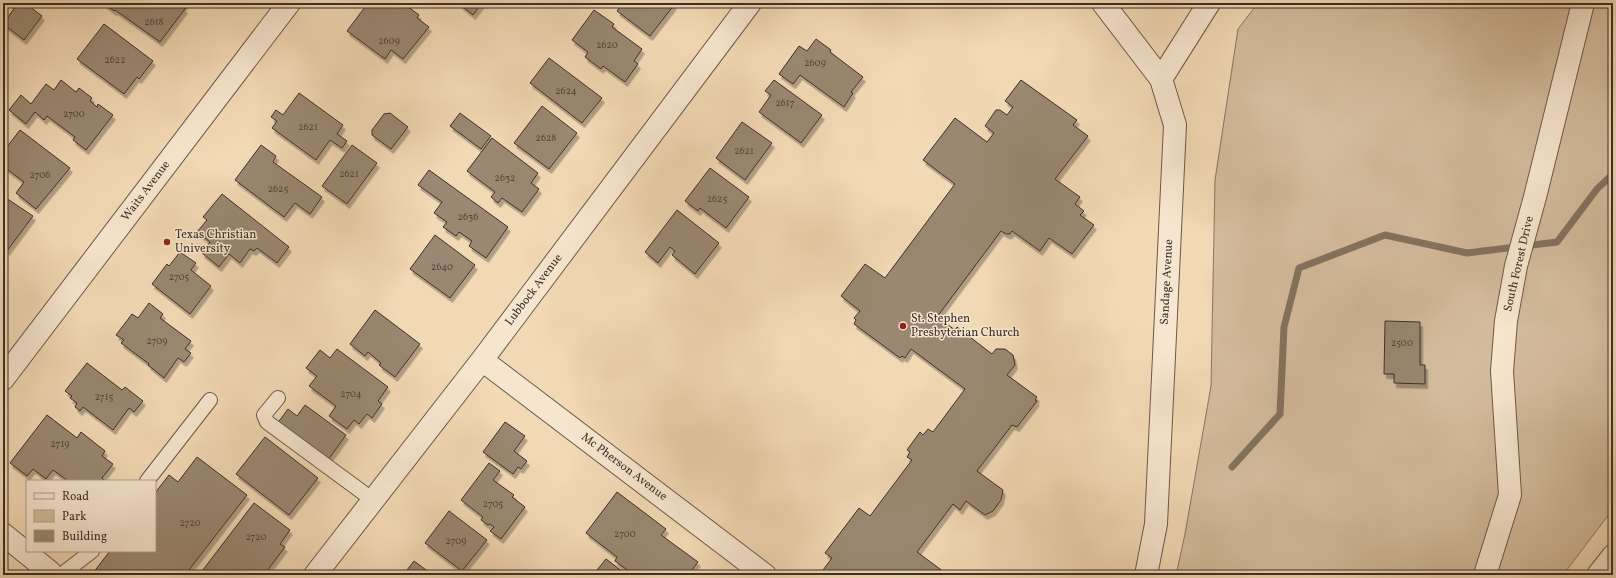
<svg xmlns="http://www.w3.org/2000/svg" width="1616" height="578" font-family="Vollkorn,serif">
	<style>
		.green { fill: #d3bc9d; stroke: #877663 }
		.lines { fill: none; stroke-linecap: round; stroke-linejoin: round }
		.stream { stroke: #847360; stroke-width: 7 }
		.building { fill: #9a8872; stroke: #3b3029; filter: url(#shadow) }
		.service-casing { stroke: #695a4c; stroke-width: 16 }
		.minor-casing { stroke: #695a4c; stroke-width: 24 }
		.tertiary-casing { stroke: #695a4c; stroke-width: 24 }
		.service { stroke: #f7e6cf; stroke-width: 14 }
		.minor { stroke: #f7e6cf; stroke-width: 22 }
		.tertiary { stroke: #f7e6cf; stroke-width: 22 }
		.poi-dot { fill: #8f2418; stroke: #f7e6cf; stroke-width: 1.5 }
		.labels { text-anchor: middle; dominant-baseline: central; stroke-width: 3; stroke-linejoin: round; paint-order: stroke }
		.number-label { font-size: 10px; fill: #53463b }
		.street-label { font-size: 12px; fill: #3b3029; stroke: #f7e6cf }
		.poi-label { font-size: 12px; fill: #3b3029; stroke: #f7e6cf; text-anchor: start }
	</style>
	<defs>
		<filter id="shadow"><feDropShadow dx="2.5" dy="4.5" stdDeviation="0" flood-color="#0004"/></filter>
	</defs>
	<rect width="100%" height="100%" fill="#f2d9b5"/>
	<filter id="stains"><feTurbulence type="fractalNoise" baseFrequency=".005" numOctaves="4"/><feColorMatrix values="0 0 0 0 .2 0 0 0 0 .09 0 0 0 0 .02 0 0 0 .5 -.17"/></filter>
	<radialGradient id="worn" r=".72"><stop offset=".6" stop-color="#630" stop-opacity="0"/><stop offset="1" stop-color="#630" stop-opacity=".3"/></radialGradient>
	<path class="green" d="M 1258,3 L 1613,3 L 1613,509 L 1563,575 L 1176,575 L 1185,534 L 1211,386 L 1215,180 L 1238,29 Z"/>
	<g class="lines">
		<path class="stream" d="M 1232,467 L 1280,414 L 1284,327 L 1299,268 L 1385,235 L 1467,253 L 1557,242 L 1597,189 L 1613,174"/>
	</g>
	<path class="building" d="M 18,3 L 25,3 L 42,16 L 24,40 L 3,24 Z
		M 103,3 L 186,3 L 183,7 L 185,9 L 160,42 L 115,10 L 114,11 Z
		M 368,3 L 374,6 L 376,3 L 403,3 L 419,15 L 417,18 L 429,27 L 403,59 L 391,50 L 385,59 L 347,31 Z
		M 458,3 L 482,3 L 473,15 Z
		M 623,3 L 672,3 L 674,5 L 650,36 L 617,11 Z
		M 594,10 L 614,24 L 612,27 L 642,49 L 634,61 L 638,64 L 625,82 L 603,66 L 601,69 L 585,57 L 588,52 L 572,40 Z
		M 104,24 L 153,61 L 139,79 L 137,77 L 124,94 L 77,59 Z
		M 816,39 L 831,50 L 830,52 L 863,77 L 851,92 L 853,93 L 844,107 L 800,75 L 793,84 L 779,74 L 799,46 L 807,51 Z
		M 549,58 L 602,98 L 582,123 L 530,83 Z
		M 61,80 L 76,92 L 79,88 L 92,98 L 90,101 L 97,107 L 98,104 L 113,115 L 86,150 L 73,140 L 75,137 L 47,116 L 44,120 L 35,112 L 26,124 L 9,110 L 21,95 L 31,104 L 46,84 L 54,90 Z
		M 774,80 L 822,115 L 801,143 L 759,112 L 771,95 L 765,91 Z
		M 1021,80 L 1077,120 L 1073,125 L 1088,136 L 1055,179 L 1080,197 L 1075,204 L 1084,211 L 1080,215 L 1094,225 L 1072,254 L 1049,238 L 1040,251 L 1012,231 L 1010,234 L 1006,234 L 1001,231 L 937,317 L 955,330 L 957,327 L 992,354 L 996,349 L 1005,349 L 1013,355 L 1015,365 L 1007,375 L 1037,397 L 1035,400 L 1037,401 L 1017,427 L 1012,425 L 977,471 L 1003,490 L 1001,500 L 993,511 L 985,515 L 966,501 L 960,510 L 953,504 L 917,552 L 948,575 L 849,575 L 844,571 L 841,575 L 830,575 L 823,570 L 832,558 L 825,553 L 859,508 L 870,516 L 912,460 L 907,457 L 910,452 L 907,450 L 920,432 L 923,435 L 928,429 L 933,432 L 965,389 L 911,349 L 905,358 L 902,356 L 900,358 L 854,324 L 856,320 L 854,318 L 860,311 L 841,296 L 865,264 L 885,278 L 955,184 L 923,160 L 955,118 L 987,142 L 994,133 L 985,126 L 996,110 L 1000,110 L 1007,115 L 1013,107 L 1005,101 Z
		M 299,93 L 343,125 L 337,134 L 347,141 L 342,148 L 330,140 L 316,160 L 272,128 L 277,121 L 271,117 L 276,110 L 283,115 Z
		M 542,106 L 577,133 L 549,169 L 514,143 Z
		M 390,113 L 408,127 L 391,149 L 372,135 L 372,130 L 384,114 Z
		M 460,113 L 491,136 L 481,149 L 450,126 Z
		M 742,122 L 772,143 L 745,180 L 716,158 Z
		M 20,130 L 70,168 L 36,209 L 16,193 L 24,182 L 3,166 L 3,152 Z
		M 492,138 L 538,173 L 531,183 L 539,189 L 522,212 L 502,198 L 498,203 L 491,197 L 495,192 L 467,171 Z
		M 261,145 L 276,156 L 273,162 L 322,197 L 310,214 L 295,203 L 284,217 L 235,180 Z
		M 352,145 L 377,163 L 347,204 L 322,186 Z
		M 710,168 L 749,197 L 726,228 L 700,208 L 698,211 L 685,201 Z
		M 429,170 L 508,227 L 486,258 L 469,246 L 472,241 L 459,232 L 456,236 L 443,227 L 447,222 L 434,213 L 442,202 L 418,185 Z
		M 222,194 L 289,247 L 277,263 L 257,248 L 254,251 L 250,249 L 240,263 L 229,254 L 219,267 L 202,253 L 210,242 L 197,232 L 207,220 L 203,217 Z
		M 3,196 L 33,216 L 7,251 L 3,248 Z
		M 677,210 L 719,243 L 695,274 L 672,255 L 675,251 L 670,247 L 658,263 L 645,252 Z
		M 435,235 L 475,265 L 450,298 L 410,269 Z
		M 180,252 L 196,263 L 191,270 L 211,286 L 190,314 L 152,284 L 167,264 L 169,266 Z
		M 149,303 L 163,314 L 160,318 L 191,341 L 185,349 L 191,353 L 184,362 L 178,358 L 164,378 L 148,365 L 149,364 L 121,343 L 124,340 L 116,335 L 132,314 L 138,318 Z
		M 375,310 L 420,344 L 395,377 L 379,365 L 381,363 L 368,352 L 365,356 L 350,344 Z
		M 1385,321 L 1420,322 L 1420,365 L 1425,365 L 1425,384 L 1394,383 L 1394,374 L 1384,374 Z
		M 337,349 L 388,387 L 378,401 L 382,404 L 372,418 L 367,414 L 359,424 L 354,420 L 347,429 L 329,416 L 336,406 L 309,386 L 317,376 L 306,368 L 320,350 L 330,358 Z
		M 87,363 L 122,390 L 125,387 L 143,401 L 134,412 L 129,408 L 113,430 L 83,407 L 80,411 L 75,407 L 77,403 L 70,398 L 72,396 L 65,391 Z
		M 305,405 L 346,435 L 326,463 L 277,424 L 288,409 L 297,416 Z
		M 47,415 L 77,438 L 81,432 L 105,451 L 102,456 L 113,464 L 102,478 L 104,480 L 103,481 L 68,481 L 53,470 L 46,479 L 33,469 L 27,476 L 10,463 Z
		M 505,422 L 525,436 L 514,451 L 527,461 L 521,469 L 518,467 L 513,474 L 483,452 Z
		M 265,437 L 318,478 L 289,515 L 236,474 Z
		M 197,457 L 247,495 L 185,575 L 95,575 L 93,573 L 110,551 L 155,551 L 155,493 L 169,475 L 178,482 Z
		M 489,463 L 500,471 L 493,480 L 514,495 L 512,497 L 525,507 L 501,539 L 490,531 L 494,527 L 490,524 L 488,525 L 481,520 L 483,517 L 461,500 Z
		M 617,492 L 666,529 L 661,535 L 698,562 L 688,575 L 634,575 L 615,561 L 617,557 L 586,533 Z
		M 254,503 L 290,530 L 280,544 L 285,547 L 264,575 L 199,575 Z
		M 449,511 L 487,540 L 462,571 L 425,543 Z
		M 606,559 L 627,575 L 593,575 Z
		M 414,561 L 433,575 L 403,575 Z"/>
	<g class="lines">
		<g class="service-casing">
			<path id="service" d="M 278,398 L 264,415 L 267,422 L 373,500
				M 147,481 L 210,400
				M 61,575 L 92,551"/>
		</g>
		<g class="minor-casing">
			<path id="minor" d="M 1103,3 L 1161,79
				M 482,360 L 765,575
				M 3,379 L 289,3
				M 3,534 L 50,572 L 51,575
				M 315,575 L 482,360 L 750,3
				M 1146,575 L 1156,524 L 1175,125 L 1161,79 L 1209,3
				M 1485,575 L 1510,495 L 1502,371 L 1506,321 L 1516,266 L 1535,197 L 1583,3"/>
		</g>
		<g class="tertiary-casing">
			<path id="tertiary" d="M 1598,575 L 1613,556"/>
		</g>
		<use href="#service" class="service"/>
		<use href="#minor" class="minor"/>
		<use href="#tertiary" class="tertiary"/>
	</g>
	<g class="poi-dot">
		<circle cx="167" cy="242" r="4"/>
		<circle cx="903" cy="326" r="4"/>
	</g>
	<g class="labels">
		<g class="number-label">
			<text x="154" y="22">2618</text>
			<text x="389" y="41">2609</text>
			<text x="607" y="45">2620</text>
			<text x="115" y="60">2622</text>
			<text x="815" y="63">2609</text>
			<text x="566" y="91">2624</text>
			<text x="785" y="103">2617</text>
			<text x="74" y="114">2700</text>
			<text x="308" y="127">2621</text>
			<text x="546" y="138">2628</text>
			<text x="744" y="151">2621</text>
			<text x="349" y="174">2621</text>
			<text x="40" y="175">2706</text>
			<text x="505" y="178">2632</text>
			<text x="278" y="189">2625</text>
			<text x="717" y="199">2625</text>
			<text x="468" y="217">2636</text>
			<text x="442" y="267">2640</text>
			<text x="179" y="277">2705</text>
			<text x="157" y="341">2709</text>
			<text x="1402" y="343">2500</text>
			<text x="351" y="394">2704</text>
			<text x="104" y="397">2715</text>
			<text x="60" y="444">2719</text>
			<text x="493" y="504">2705</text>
			<text x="190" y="523">2720</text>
			<text x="625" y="534">2700</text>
			<text x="256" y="537">2720</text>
			<text x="456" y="541">2709</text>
		</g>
		<g class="street-label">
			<text transform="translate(146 191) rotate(-53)">Waits Avenue</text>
			<text transform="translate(1519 264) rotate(-77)">South Forest Drive</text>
			<text transform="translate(1167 282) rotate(-87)">Sandage Avenue</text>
			<text transform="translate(534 290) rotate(-53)">Lubbock Avenue</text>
			<text transform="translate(624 467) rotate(37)">Mc Pherson Avenue</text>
		</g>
		<g class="poi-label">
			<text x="175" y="235">Texas Christian<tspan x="175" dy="14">University</tspan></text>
			<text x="911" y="319">St. Stephen<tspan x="911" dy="14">Presbyterian Church</tspan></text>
		</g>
	</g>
	<rect width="1616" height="578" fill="none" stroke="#f2d9b5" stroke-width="16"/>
	<rect x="4" y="4" width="1608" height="570" fill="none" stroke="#3b3029" stroke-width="2"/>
	<rect x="8" y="8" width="1600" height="562" fill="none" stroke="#3b3029"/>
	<rect x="26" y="480" width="130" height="72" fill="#f7e6cf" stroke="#ac9d8d"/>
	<rect x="34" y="493" width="20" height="6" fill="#f7e6cf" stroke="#ac9d8d"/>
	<text x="62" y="500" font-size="12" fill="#3b3029">Road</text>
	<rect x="34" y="510" width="20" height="12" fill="#d3bc9d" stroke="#ac9d8d"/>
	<text x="62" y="520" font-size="12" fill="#3b3029">Park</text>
	<rect x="34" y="530" width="20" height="12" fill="#9a8872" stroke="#ac9d8d"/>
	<text x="62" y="540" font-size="12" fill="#3b3029">Building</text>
	<rect width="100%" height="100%" filter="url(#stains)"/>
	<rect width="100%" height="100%" fill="url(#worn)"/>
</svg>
